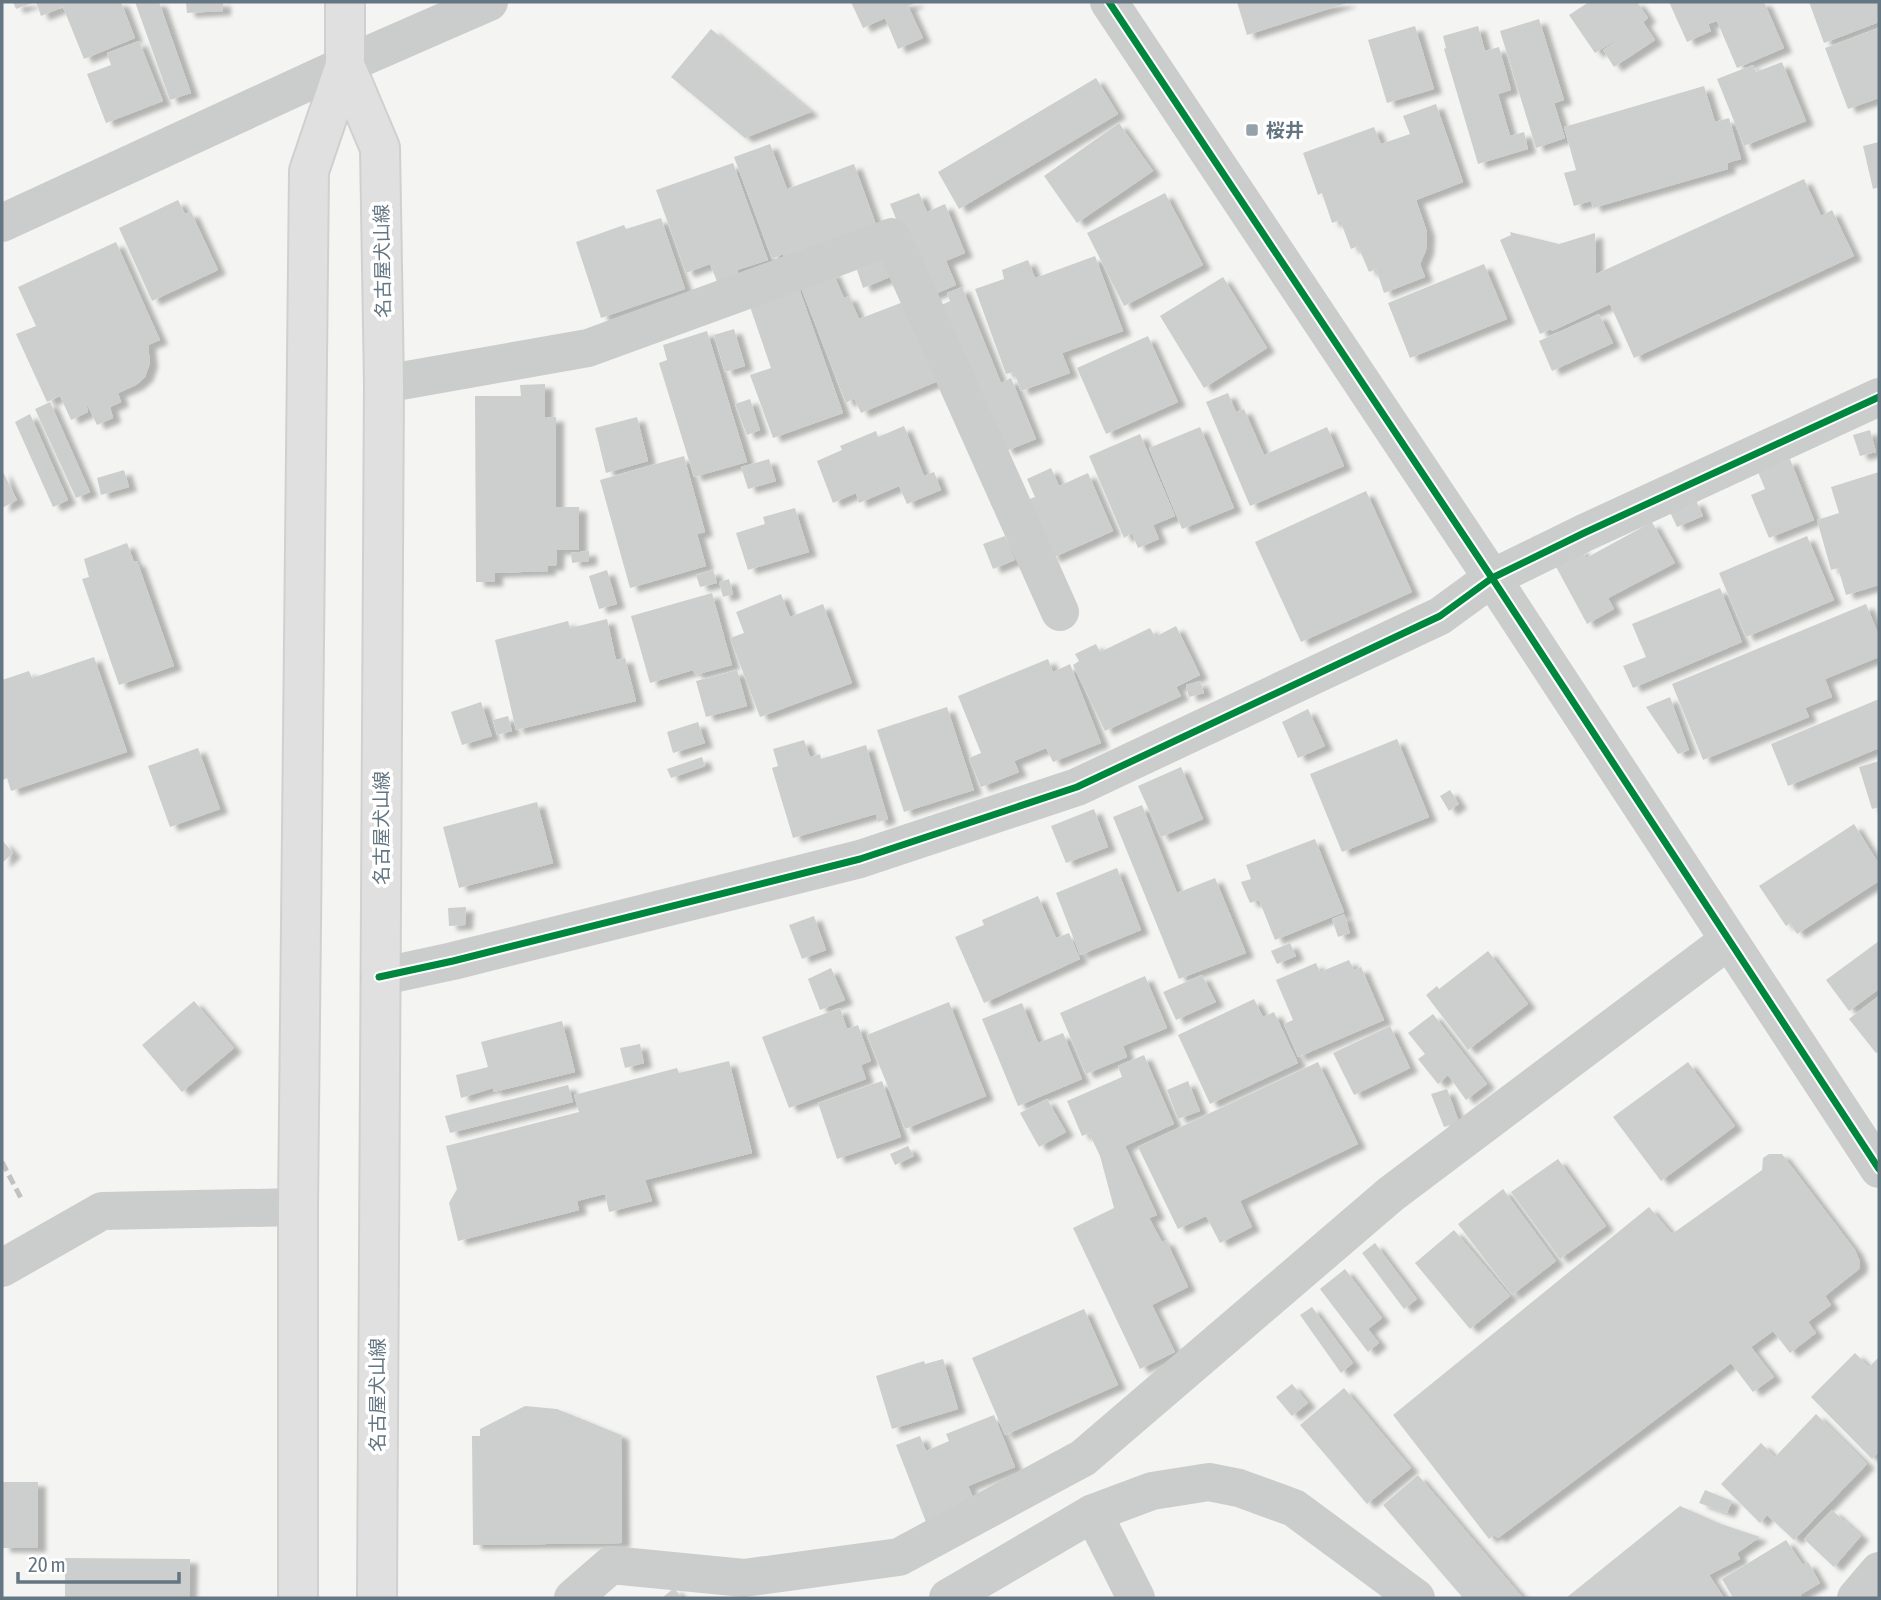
<svg xmlns="http://www.w3.org/2000/svg" width="1881" height="1600" font-family="'Asap Condensed','Noto Sans JP',sans-serif">
	<style>
		.building { fill: #cdcfce; filter: url(#shadow) }
		.lines { fill: none; stroke-linecap: round; stroke-linejoin: round }
		.major-casing { stroke: #d0d0d0; stroke-width: 42 }
		.minor { stroke: #cbcdcd; stroke-width: 38 }
		.major { stroke: #e0e0e0; stroke-width: 38 }
		.rail { stroke: #c1c2c2; stroke-width: 5; stroke-dasharray: 10 5; stroke-linecap: butt }
		.cycleway-casing { stroke: #fff; stroke-width: 11 }
		.cycleway { stroke: #00873e; stroke-width: 7 }
		.poi-dot { fill: #96a2a9; stroke: #fff; stroke-width: 2.5 }
		.labels { text-anchor: middle; dominant-baseline: central; stroke-width: 7; stroke-linejoin: round; paint-order: stroke }
		.poi-label { font-size: 19px; font-weight: bold; fill: #647682; stroke: #fff; text-anchor: start }
		.street-label { font-size: 19px; fill: #647682; stroke: #fff }
	</style>
	<defs>
		<filter id="shadow"><feDropShadow dx="8" dy="4.5" stdDeviation="2" flood-color="#0004"/></filter>
	</defs>
	<rect width="100%" height="100%" fill="#f4f4f2"/>
	<path class="building" d="M 13,2 L 35,2 L 16,9 Z
		M 36,2 L 121,2 L 135,38 L 84,59 L 63,7 L 41,16 Z
		M 135,2 L 159,2 L 191,93 L 170,100 Z
		M 186,2 L 223,2 L 223,11 L 187,13 Z
		M 851,2 L 918,2 L 908,6 L 923,38 L 898,49 L 885,18 L 863,28 Z
		M 1237,2 L 1350,2 L 1247,35 Z
		M 1589,2 L 1637,2 L 1648,18 L 1643,22 L 1655,40 L 1614,67 L 1603,50 L 1637,27 L 1595,53 L 1569,15 Z
		M 1669,2 L 1764,2 L 1784,48 L 1737,68 L 1717,21 L 1708,24 L 1711,31 L 1687,42 Z
		M 1809,2 L 1879,2 L 1879,22 L 1824,43 Z
		M 1539,19 L 1564,100 L 1554,103 L 1565,138 L 1536,148 L 1500,31 Z
		M 1415,26 L 1434,89 L 1387,103 L 1368,40 Z
		M 1478,26 L 1485,51 L 1499,47 L 1511,90 L 1498,94 L 1510,136 L 1524,132 L 1528,149 L 1478,164 L 1444,49 L 1446,48 L 1443,36 Z
		M 1879,28 L 1879,98 L 1848,109 L 1825,48 Z
		M 711,29 L 811,112 L 745,138 L 671,77 Z
		M 139,41 L 163,101 L 106,123 L 87,74 L 111,65 L 107,53 Z
		M 1782,62 L 1806,121 L 1744,146 L 1717,79 L 1753,65 L 1756,72 Z
		M 1096,78 L 1118,114 L 959,209 L 938,172 Z
		M 1704,86 L 1715,122 L 1729,118 L 1741,159 L 1727,163 L 1728,169 L 1593,208 L 1591,201 L 1574,206 L 1564,173 L 1576,170 L 1564,127 Z
		M 1436,104 L 1463,182 L 1416,200 L 1427,232 L 1426,250 L 1420,264 L 1425,277 L 1384,293 L 1376,269 L 1369,272 L 1358,246 L 1351,249 L 1340,220 L 1332,223 L 1322,193 L 1318,195 L 1303,153 L 1374,127 L 1381,144 L 1410,134 L 1403,116 Z
		M 1119,123 L 1153,171 L 1077,223 L 1044,176 Z
		M 1879,142 L 1879,187 L 1873,189 L 1863,146 Z
		M 770,144 L 787,189 L 854,164 L 878,230 L 786,263 L 783,254 L 772,259 L 734,157 Z
		M 733,163 L 768,260 L 737,270 L 741,281 L 720,289 L 710,264 L 686,273 L 656,190 Z
		M 1804,179 L 1821,216 L 1832,210 L 1854,256 L 1634,358 L 1610,304 L 1552,331 L 1551,329 L 1540,334 L 1500,240 L 1511,235 L 1510,232 L 1559,244 L 1595,233 L 1596,274 Z
		M 919,193 L 927,212 L 945,204 L 965,253 L 946,261 L 956,285 L 928,297 L 890,204 Z
		M 1165,193 L 1203,265 L 1124,306 L 1087,233 Z
		M 178,200 L 185,214 L 191,212 L 218,270 L 152,301 L 119,228 Z
		M 661,218 L 685,289 L 601,318 L 576,242 L 624,225 L 626,229 Z
		M 116,242 L 160,340 L 148,345 L 150,363 L 145,377 L 136,385 L 118,393 L 121,402 L 110,407 L 113,418 L 97,425 L 86,402 L 88,412 L 71,420 L 60,396 L 47,402 L 16,334 L 36,326 L 18,287 Z
		M 1095,256 L 1123,331 L 1062,353 L 1070,373 L 1021,391 L 1014,372 L 1006,374 L 975,289 L 1004,279 L 1002,270 L 1028,260 L 1035,278 Z
		M 887,258 L 895,275 L 863,288 L 857,270 Z
		M 1484,264 L 1507,319 L 1410,358 L 1388,303 Z
		M 832,271 L 844,298 L 849,296 L 859,319 L 911,299 L 943,379 L 861,413 L 854,398 L 846,403 L 800,285 Z
		M 1223,277 L 1267,348 L 1204,388 L 1160,316 Z
		M 796,280 L 843,413 L 773,438 L 750,375 L 771,368 L 747,298 Z
		M 962,287 L 1001,383 L 1011,378 L 1036,439 L 1006,451 L 939,306 L 950,301 L 947,293 Z
		M 1599,314 L 1613,343 L 1552,371 L 1539,341 Z
		M 734,329 L 745,366 L 725,372 L 714,335 Z
		M 707,331 L 747,462 L 694,477 L 659,363 L 667,360 L 663,345 Z
		M 1148,336 L 1178,402 L 1106,434 L 1077,368 Z
		M 545,384 L 545,418 L 556,417 L 556,507 L 579,507 L 579,550 L 557,550 L 556,566 L 548,566 L 548,571 L 495,573 L 495,582 L 476,582 L 475,396 L 521,396 L 520,385 Z
		M 1228,393 L 1236,412 L 1244,409 L 1264,455 L 1327,427 L 1344,466 L 1250,506 L 1206,402 Z
		M 750,399 L 760,430 L 747,435 L 735,404 Z
		M 50,402 L 90,492 L 76,498 L 35,409 Z
		M 30,414 L 68,500 L 53,507 L 15,422 Z
		M 637,417 L 648,461 L 606,473 L 595,428 Z
		M 904,426 L 924,476 L 934,472 L 941,490 L 907,504 L 899,486 L 859,503 L 856,493 L 833,503 L 817,461 L 842,450 L 840,446 L 876,431 L 878,437 Z
		M 1200,427 L 1234,508 L 1182,529 L 1149,448 Z
		M 1870,430 L 1876,452 L 1860,456 L 1853,435 Z
		M 1140,434 L 1175,516 L 1153,525 L 1159,539 L 1138,548 L 1132,533 L 1124,538 L 1089,456 Z
		M 684,456 L 705,532 L 697,534 L 706,566 L 630,588 L 600,480 Z
		M 769,459 L 776,481 L 748,489 L 741,467 Z
		M 1790,459 L 1814,520 L 1769,538 L 1751,495 L 1765,489 L 1758,472 Z
		M 1051,468 L 1059,486 L 1088,473 L 1113,531 L 1052,558 L 1027,500 L 1035,497 L 1027,479 Z
		M 2,470 L 17,500 L 2,508 Z
		M 124,470 L 129,487 L 101,495 L 97,478 Z
		M 1879,472 L 1879,585 L 1846,595 L 1838,568 L 1831,570 L 1817,520 L 1839,513 L 1831,487 Z
		M 1366,491 L 1412,592 L 1301,642 L 1255,542 Z
		M 1696,500 L 1703,516 L 1677,527 L 1670,512 Z
		M 795,508 L 809,552 L 748,570 L 736,533 L 765,524 L 763,517 Z
		M 1652,522 L 1675,563 L 1608,598 L 1614,609 L 1587,624 L 1554,563 L 1580,548 L 1586,558 Z
		M 1005,536 L 1015,560 L 993,569 L 983,544 Z
		M 1807,536 L 1834,600 L 1746,637 L 1719,573 Z
		M 127,543 L 134,562 L 137,561 L 174,666 L 119,685 L 82,579 L 89,577 L 84,559 Z
		M 589,551 L 589,561 L 572,563 L 571,553 Z
		M 607,570 L 617,604 L 599,609 L 589,576 Z
		M 713,570 L 717,583 L 700,587 L 696,575 Z
		M 729,579 L 733,594 L 723,597 L 719,582 Z
		M 1720,588 L 1742,642 L 1633,688 L 1623,666 L 1646,657 L 1632,624 Z
		M 712,593 L 732,665 L 695,675 L 693,670 L 650,683 L 631,616 Z
		M 781,594 L 790,617 L 823,604 L 852,683 L 760,717 L 730,638 L 744,633 L 736,612 Z
		M 1866,604 L 1879,636 L 1879,657 L 1825,679 L 1832,697 L 1805,708 L 1809,717 L 1703,760 L 1672,684 Z
		M 607,619 L 616,660 L 625,658 L 636,701 L 516,730 L 495,640 L 568,621 L 570,628 Z
		M 1176,626 L 1200,675 L 1176,687 L 1181,696 L 1105,731 L 1073,665 L 1079,661 L 1075,654 L 1096,644 L 1100,652 L 1150,628 L 1155,637 Z
		M 94,657 L 127,752 L 11,791 L 7,778 L 3,780 L 2,775 L 2,680 L 29,671 L 32,678 Z
		M 1048,659 L 1053,672 L 1070,664 L 1101,743 L 1053,762 L 1046,748 L 1014,761 L 1019,772 L 981,787 L 969,758 L 981,753 L 958,696 Z
		M 737,670 L 747,706 L 706,717 L 696,681 Z
		M 1200,681 L 1204,693 L 1189,697 L 1186,685 Z
		M 1670,697 L 1689,750 L 1678,754 L 1646,707 Z
		M 1879,699 L 1879,748 L 1788,786 L 1771,744 Z
		M 481,702 L 492,736 L 462,745 L 451,712 Z
		M 947,707 L 974,790 L 904,812 L 877,730 Z
		M 1308,709 L 1325,746 L 1298,758 L 1282,722 Z
		M 508,716 L 512,731 L 497,735 L 493,720 Z
		M 698,722 L 705,743 L 673,753 L 667,732 Z
		M 1397,739 L 1429,817 L 1342,852 L 1310,774 Z
		M 804,740 L 810,757 L 820,754 L 821,759 L 866,745 L 888,819 L 878,822 L 876,814 L 793,838 L 772,768 L 778,766 L 773,749 Z
		M 198,748 L 220,809 L 170,827 L 148,766 Z
		M 702,757 L 705,766 L 671,778 L 667,769 Z
		M 1879,761 L 1879,807 L 1872,809 L 1859,767 Z
		M 1181,767 L 1203,819 L 1161,837 L 1138,786 Z
		M 1450,790 L 1459,804 L 1449,811 L 1440,796 Z
		M 537,802 L 553,863 L 459,888 L 443,827 Z
		M 1142,805 L 1177,893 L 1215,878 L 1246,953 L 1179,979 L 1113,817 Z
		M 1094,809 L 1108,847 L 1066,863 L 1051,826 Z
		M 1854,824 L 1879,864 L 1879,881 L 1797,934 L 1790,923 L 1786,926 L 1759,886 Z
		M 1315,839 L 1344,912 L 1275,940 L 1259,900 L 1250,903 L 1241,882 L 1251,879 L 1246,865 Z
		M 2,840 L 13,853 L 2,863 Z
		M 1117,868 L 1141,930 L 1080,955 L 1056,893 Z
		M 1038,896 L 1056,938 L 1069,933 L 1080,959 L 984,1003 L 955,937 L 984,925 L 982,920 Z
		M 466,907 L 465,925 L 449,926 L 448,908 Z
		M 1344,914 L 1350,933 L 1338,937 L 1332,919 Z
		M 814,916 L 826,950 L 802,959 L 789,925 Z
		M 1879,941 L 1879,989 L 1849,1011 L 1826,980 Z
		M 1290,943 L 1296,956 L 1277,964 L 1271,951 Z
		M 1488,951 L 1528,1004 L 1468,1050 L 1426,995 L 1437,986 L 1439,989 Z
		M 1349,960 L 1354,970 L 1361,967 L 1384,1020 L 1298,1057 L 1284,1024 L 1293,1020 L 1276,980 L 1316,963 L 1320,972 Z
		M 831,968 L 845,1000 L 820,1010 L 808,979 Z
		M 1202,975 L 1216,1002 L 1176,1020 L 1163,992 Z
		M 1145,976 L 1167,1028 L 1123,1046 L 1127,1057 L 1086,1074 L 1060,1013 Z
		M 1879,996 L 1879,1051 L 1876,1053 L 1849,1019 Z
		M 1254,999 L 1263,1017 L 1274,1012 L 1298,1063 L 1210,1104 L 1178,1035 Z
		M 194,1001 L 234,1048 L 182,1092 L 142,1045 Z
		M 949,1002 L 986,1096 L 905,1129 L 867,1035 Z
		M 1022,1003 L 1038,1043 L 1063,1033 L 1082,1079 L 1018,1106 L 982,1019 Z
		M 840,1008 L 847,1029 L 858,1025 L 871,1061 L 861,1065 L 866,1079 L 789,1108 L 762,1037 Z
		M 1433,1014 L 1487,1084 L 1466,1100 L 1448,1075 L 1438,1084 L 1418,1059 L 1425,1054 L 1408,1033 Z
		M 562,1021 L 575,1072 L 494,1092 L 493,1088 L 461,1098 L 456,1075 L 488,1067 L 481,1042 Z
		M 1390,1026 L 1410,1068 L 1354,1095 L 1333,1053 Z
		M 640,1044 L 644,1063 L 625,1068 L 620,1048 Z
		M 1144,1055 L 1174,1124 L 1125,1146 L 1157,1215 L 1149,1218 L 1162,1242 L 1166,1240 L 1188,1287 L 1152,1305 L 1175,1352 L 1140,1369 L 1073,1228 L 1114,1208 L 1100,1156 L 1089,1133 L 1082,1136 L 1067,1101 L 1122,1077 L 1118,1066 Z
		M 729,1061 L 752,1153 L 645,1180 L 652,1201 L 609,1212 L 605,1194 L 577,1201 L 579,1210 L 458,1241 L 449,1203 L 457,1189 L 446,1146 L 579,1112 L 574,1095 L 677,1068 L 679,1073 Z
		M 1318,1062 L 1358,1144 L 1240,1201 L 1252,1227 L 1220,1243 L 1206,1216 L 1178,1229 L 1138,1147 Z
		M 1688,1062 L 1735,1126 L 1661,1181 L 1613,1117 Z
		M 882,1081 L 901,1137 L 837,1159 L 818,1103 Z
		M 1188,1081 L 1200,1111 L 1178,1119 L 1167,1090 Z
		M 568,1085 L 573,1102 L 450,1133 L 445,1116 Z
		M 1447,1089 L 1459,1122 L 1444,1127 L 1431,1094 Z
		M 1047,1099 L 1066,1132 L 1039,1147 L 1020,1113 Z
		M 908,1146 L 914,1156 L 895,1165 L 890,1154 Z
		M 1769,1154 L 1782,1154 L 1855,1250 L 1860,1262 L 1859,1269 L 1825,1296 L 1831,1305 L 1808,1322 L 1816,1333 L 1790,1353 L 1773,1331 L 1751,1347 L 1774,1377 L 1753,1392 L 1731,1363 L 1498,1538 L 1494,1535 L 1489,1539 L 1393,1415 L 1649,1207 L 1672,1234 L 1762,1170 L 1763,1158 Z
		M 1558,1159 L 1606,1226 L 1560,1259 L 1511,1192 Z
		M 1503,1189 L 1556,1261 L 1512,1295 L 1458,1224 Z
		M 1454,1230 L 1510,1296 L 1470,1329 L 1415,1263 Z
		M 1375,1243 L 1417,1299 L 1404,1309 L 1362,1253 Z
		M 1345,1269 L 1382,1318 L 1368,1329 L 1379,1343 L 1368,1352 L 1320,1289 Z
		M 1312,1307 L 1353,1363 L 1341,1373 L 1300,1315 Z
		M 1084,1309 L 1118,1385 L 1005,1435 L 972,1358 Z
		M 1855,1353 L 1869,1367 L 1879,1357 L 1879,1452 L 1872,1459 L 1811,1397 Z
		M 943,1359 L 958,1409 L 892,1429 L 876,1376 L 924,1361 L 925,1364 Z
		M 1292,1384 L 1308,1403 L 1292,1416 L 1276,1397 Z
		M 1344,1388 L 1411,1468 L 1367,1504 L 1300,1425 Z
		M 525,1406 L 557,1409 L 621,1435 L 622,1543 L 473,1545 L 472,1436 L 480,1436 L 480,1429 Z
		M 1816,1414 L 1867,1464 L 1794,1540 L 1767,1515 L 1760,1523 L 1721,1484 L 1761,1443 L 1775,1457 Z
		M 994,1415 L 1015,1467 L 968,1486 L 975,1502 L 926,1522 L 896,1445 L 920,1436 L 926,1451 L 949,1441 L 946,1434 Z
		M 1418,1475 L 1523,1598 L 1463,1598 L 1383,1505 Z
		M 2,1482 L 38,1482 L 38,1548 L 2,1548 Z
		M 1705,1490 L 1732,1501 L 1727,1513 L 1699,1503 Z
		M 1680,1506 L 1721,1524 L 1760,1537 L 1737,1553 L 1740,1559 L 1709,1575 L 1724,1598 L 1566,1598 Z
		M 1832,1510 L 1861,1536 L 1834,1567 L 1804,1539 Z
		M 1786,1540 L 1803,1565 L 1808,1562 L 1820,1583 L 1800,1595 L 1802,1598 L 1733,1598 L 1722,1579 Z
		M 65,1558 L 190,1559 L 189,1598 L 65,1598 Z
		M 674,1588 L 682,1598 L 662,1598 Z"/>
	<g class="lines">
		<g class="major-casing">
			<path id="major" d="M 345,65 L 380,148 L 384,384 L 377,1598
				M 298,1598 L 298,1207 L 309,171 L 345,65 L 345,2"/>
		</g>
		<path class="minor" d="M 1109,2 L 1492,578 L 1879,1169
			M 2,223 L 345,65 L 489,2
			M 384,384 L 588,348 L 892,237 L 1060,612
			M 379,977 L 453,961 L 860,859 L 1077,787 L 1440,616 L 1492,578 L 1584,533 L 1879,397
			M 2,1268 L 102,1211 L 298,1207
			M 1093,1513 L 1136,1598
			M 573,1598 L 611,1565 L 744,1578 L 899,1557 L 1083,1458 L 1391,1194 L 1729,940
			M 948,1598 L 1093,1513 L 1152,1491 L 1209,1482 L 1239,1488 L 1294,1508 L 1416,1598
			M 1856,1598 L 1879,1571"/>
		<use href="#major" class="major"/>
		<path class="rail" d="M 2,1162 L 22,1200"/>
		<g class="cycleway-casing">
			<path id="cycleway" d="M 1109,2 L 1492,578 L 1879,1169
				M 379,977 L 453,961 L 860,859 L 1077,787 L 1440,616 L 1492,578 L 1584,533 L 1879,397"/>
		</g>
		<use href="#cycleway" class="cycleway"/>
	</g>
	<rect class="poi-dot" x="1245" y="123" width="14" height="14" rx="3.5"/>
	<g class="labels">
		<g class="poi-label">
			<text x="1266" y="130">桜井</text>
		</g>
		<g class="street-label">
			<text transform="translate(382 261) rotate(-91)">名古屋犬山線</text>
			<text transform="translate(381 828) rotate(-90)">名古屋犬山線</text>
			<text transform="translate(377 1395) rotate(-90)">名古屋犬山線</text>
		</g>
	</g>
	<rect width="1881" height="1600" fill="none" stroke="#647682" stroke-width="7"/>
	<path d="M18 1572v10h161v-10" fill="none" stroke="#647682" stroke-width="3.5"/>
	<text x="28" y="1572" font-size="21" fill="#647682" stroke="#ffffff" stroke-width="5" paint-order="stroke">20 m</text>
</svg>
